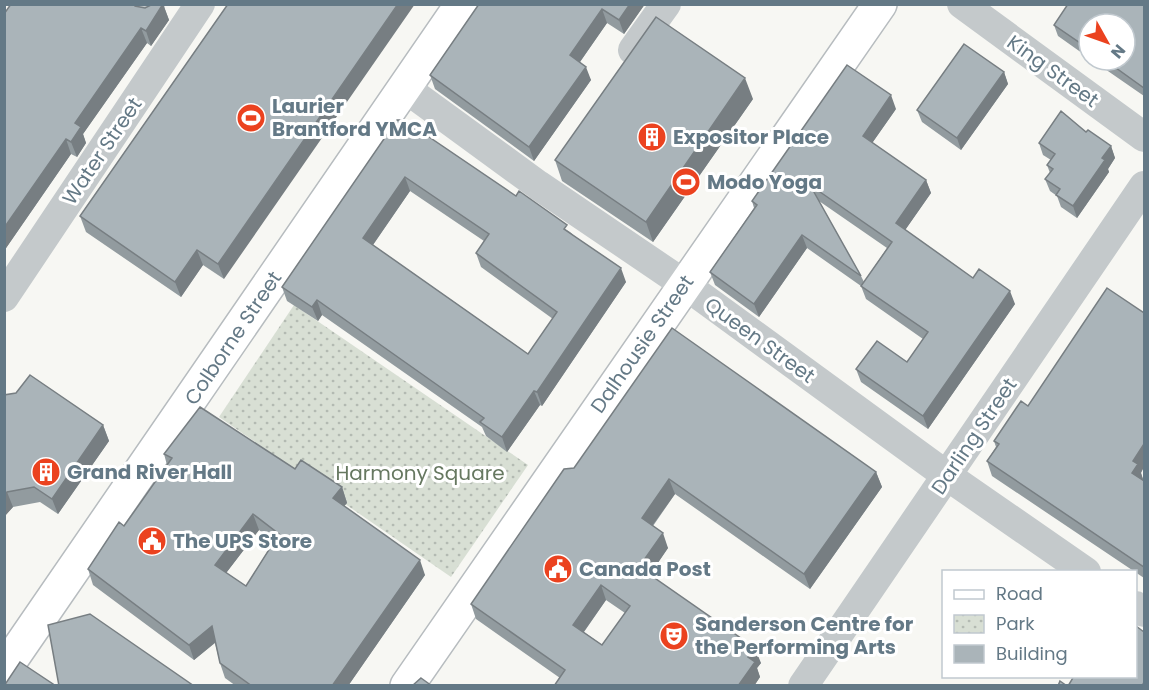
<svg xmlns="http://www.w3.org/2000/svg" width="1149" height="690" font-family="Poppins,sans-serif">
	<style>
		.park { fill: url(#park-dots) }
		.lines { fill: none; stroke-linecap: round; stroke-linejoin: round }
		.major-casing { stroke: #b7bcbf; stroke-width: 36 }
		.minor { stroke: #c4c9cb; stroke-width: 30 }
		.major { stroke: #fff; stroke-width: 33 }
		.wall { fill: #929b9f; fill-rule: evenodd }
		.shaded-wall { fill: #777e82 }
		.building { fill: #aab4b9; stroke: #777e82; stroke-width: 1.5; fill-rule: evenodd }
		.labels { text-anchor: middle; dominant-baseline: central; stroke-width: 6; stroke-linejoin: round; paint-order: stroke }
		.street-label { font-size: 20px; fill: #647986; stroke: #fff }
		.poi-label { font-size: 20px; font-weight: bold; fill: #647986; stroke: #fff; text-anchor: start }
		.park-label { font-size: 20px; fill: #667860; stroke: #fff }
	</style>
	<defs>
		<pattern id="park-dots" width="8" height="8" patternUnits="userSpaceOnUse" patternTransform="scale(1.5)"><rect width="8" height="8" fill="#d8dfd4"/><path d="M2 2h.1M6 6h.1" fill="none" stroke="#b3bab2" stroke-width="1.8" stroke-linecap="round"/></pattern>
	</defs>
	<rect width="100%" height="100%" fill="#f7f7f3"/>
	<path class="park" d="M 294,305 L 528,465 L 451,577 L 219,417 Z"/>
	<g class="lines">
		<g class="major-casing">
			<path id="major" d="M 4,670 L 462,4
				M 407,686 L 880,4"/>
		</g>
		<path class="minor" d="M 962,4 L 1144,137
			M 149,6 L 150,4
			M 633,50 L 666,4
			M 405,88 L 538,185 L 684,284 L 946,475 L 1086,572
			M 4,297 L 200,4
			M 1136,606 L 1144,612
			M 803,686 L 1144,186"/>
		<use href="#major" class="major"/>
	</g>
	<path class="wall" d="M 163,4 L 169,20 L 151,46 L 147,43 L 83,134 L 86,143 L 77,157 L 71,154 L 4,251 L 4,14 L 135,6 L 145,8 Z
		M 228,4 L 224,279 L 203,265 L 181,297 L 86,232 L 80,216 Z
		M 479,4 L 645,4 L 624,34 L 607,23 L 580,62 L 591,80 L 534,161 L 435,89 L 430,75 Z
		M 1144,4 L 1144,96 L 1092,60 L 1125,60 L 1089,24 L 1089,58 L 1058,36 L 1054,25 Z
		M 1004,72 L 1008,84 L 961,150 L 922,122 L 917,110 Z
		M 753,99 L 653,242 L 562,181 L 555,160 Z
		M 896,109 L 872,143 L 926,180 L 931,193 L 905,230 L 973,278 L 1015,304 L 928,429 L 861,382 L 856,369 L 907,362 L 923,339 L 866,299 L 861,286 L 807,248 L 759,317 L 715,285 L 710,272 L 754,208 L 752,201 ZM 819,201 L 887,248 L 864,282 L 861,276 Z
		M 397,120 L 570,232 L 626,282 L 542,406 L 540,405 L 507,452 L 486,436 L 482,427 L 322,315 L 318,321 L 287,301 L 282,287 ZM 410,191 L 484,241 L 476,253 L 481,267 L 553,319 L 528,354 L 373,245 Z
		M 1086,132 L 1111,146 L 1115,158 L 1108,169 L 1109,172 L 1077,218 L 1061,207 L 1057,196 L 1050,191 L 1045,179 L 1050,173 L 1047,165 L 1051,160 L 1043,155 L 1039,143 Z
		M 4,395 L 103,425 L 109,441 L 58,514 L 40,502 L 13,507 L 4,517 Z
		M 994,441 L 1141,473 L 1143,480 L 1144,481 L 1144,578 L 992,476 L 987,461 L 996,447 Z
		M 164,454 L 295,469 L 342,487 L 347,503 L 344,506 L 425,575 L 348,686 L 236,686 L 225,678 L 220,663 L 215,643 L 194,660 L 93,585 L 88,569 L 124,526 L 167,465 ZM 259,530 L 274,541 L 246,586 L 226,573 Z
		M 564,469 L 876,472 L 882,487 L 810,589 L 675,494 L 653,526 L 668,548 L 650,574 L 761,663 L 757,668 L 760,677 L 754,686 L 554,686 L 560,678 L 476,619 L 471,604 ZM 606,600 L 625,613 L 602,645 L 584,632 Z"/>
	<path class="shaded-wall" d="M 163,4 L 169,20 L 151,46 L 146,31 Z
		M 398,4 L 415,4 L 224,279 L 218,264 Z
		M 630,4 L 645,4 L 624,34 L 619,20 Z
		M 602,9 L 607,23 L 575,69 L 570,55 Z
		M 141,28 L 147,43 L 83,134 L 86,143 L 77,157 L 71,142 L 75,123 Z
		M 586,67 L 591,80 L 534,161 L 529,147 Z
		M 1004,72 L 1008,84 L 961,150 L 957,138 Z
		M 745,78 L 753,99 L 653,242 L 646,222 Z
		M 891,95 L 896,109 L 868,149 L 863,136 Z
		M 66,139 L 71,154 L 4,251 L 4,228 Z
		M 1111,146 L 1115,158 L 1108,169 L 1109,172 L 1077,218 L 1073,206 L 1102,158 Z
		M 405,177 L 410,191 L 368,252 L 363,238 Z
		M 926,180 L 931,193 L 901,236 L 896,223 Z
		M 802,235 L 807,248 L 759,317 L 754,304 Z
		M 197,250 L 203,265 L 181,297 L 175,282 Z
		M 621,268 L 626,282 L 542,406 L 537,392 Z
		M 1010,291 L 1015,304 L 928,429 L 923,416 Z
		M 317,300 L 322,315 L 318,321 L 312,307 Z
		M 534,391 L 540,405 L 507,452 L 502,437 Z
		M 103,425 L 109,441 L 58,514 L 52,499 Z
		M 1144,444 L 1144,467 L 1141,473 L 1143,479 L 1138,488 L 1132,473 L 1133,461 Z
		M 876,472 L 882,487 L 810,589 L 804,574 Z
		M 669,479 L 675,494 L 647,533 L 642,518 Z
		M 342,487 L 347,503 L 338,513 L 333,498 Z
		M 7,492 L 13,507 L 4,517 L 4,495 Z
		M 253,514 L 259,530 L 220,581 L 215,565 Z
		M 663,533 L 668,548 L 645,582 L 639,567 Z
		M 420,560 L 425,575 L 348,686 L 332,686 Z
		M 601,585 L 606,600 L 578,640 L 573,625 Z
		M 212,626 L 217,641 L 194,660 L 189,645 Z
		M 755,648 L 761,663 L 757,668 L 760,677 L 754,686 L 738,686 L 748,657 Z"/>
	<path class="building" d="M 11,4 L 134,4 L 135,6 L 145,8 L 153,4 L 163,4 L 146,31 L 141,28 L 75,123 L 81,127 L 71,142 L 66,139 L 4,228 L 4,14 Z
		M 228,4 L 398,4 L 218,264 L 197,250 L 175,282 L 80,216 Z
		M 479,4 L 630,4 L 619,20 L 602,9 L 570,55 L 586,67 L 529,147 L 430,75 Z
		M 1068,4 L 1144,4 L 1144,88 L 1105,60 L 1125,60 L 1125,24 L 1089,24 L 1089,49 L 1054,25 Z
		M 656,17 L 745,78 L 646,222 L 555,160 Z
		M 964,44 L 1004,72 L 957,138 L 917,110 Z
		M 847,65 L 891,95 L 863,136 L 926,180 L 896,223 L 973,278 L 979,269 L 1010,291 L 923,416 L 856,369 L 877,341 L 907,362 L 928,332 L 861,286 L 892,242 L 810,185 L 861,276 L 802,235 L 754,304 L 710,272 L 757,205 L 752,201 Z
		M 1061,111 L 1086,132 L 1088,130 L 1111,146 L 1102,158 L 1105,160 L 1073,206 L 1056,195 L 1060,189 L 1045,179 L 1053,169 L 1047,165 L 1055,154 L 1039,143 Z
		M 397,120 L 404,120 L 516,196 L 519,191 L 567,225 L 564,229 L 621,268 L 537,392 L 534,391 L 502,437 L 480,422 L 484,418 L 317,300 L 312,307 L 282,287 ZM 405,177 L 489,234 L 476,253 L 557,312 L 528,354 L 363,238 Z
		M 1107,288 L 1144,313 L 1144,444 L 1133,461 L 1138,464 L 1132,473 L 1144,481 L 1144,567 L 987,461 L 999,444 L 994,441 L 1021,401 L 1028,406 Z
		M 672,328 L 876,472 L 804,574 L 669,479 L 642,518 L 663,533 L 639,567 L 755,648 L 748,657 L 755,662 L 738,686 L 554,686 L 565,670 L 471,604 L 564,469 L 574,468 ZM 601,585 L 630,606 L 602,645 L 573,625 Z
		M 30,375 L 103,425 L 52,499 L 34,487 L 7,492 L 4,495 L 4,395 L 16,393 Z
		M 200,407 L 295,469 L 301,460 L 342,487 L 333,498 L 420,560 L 332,686 L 252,686 L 220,663 L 212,626 L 189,645 L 88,569 L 119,522 L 124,526 L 172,458 L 164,454 ZM 253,514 L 279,534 L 246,586 L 215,565 Z
		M 90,614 L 194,686 L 59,686 L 48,625 Z
		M 1136,626 L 1144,632 L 1144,682 L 1142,686 L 1068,686 L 1074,676 L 1136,676 Z
		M 20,662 L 56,686 L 4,686 Z
		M 421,678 L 432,686 L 412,686 Z
		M 1060,681 L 1067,686 L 1058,686 Z"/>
	<defs>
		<g id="stadium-disc" transform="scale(1.5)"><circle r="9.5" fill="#eb421f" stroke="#fff"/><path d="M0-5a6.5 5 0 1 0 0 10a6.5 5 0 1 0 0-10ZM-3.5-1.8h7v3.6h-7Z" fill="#fff"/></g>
		<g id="building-disc" transform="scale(1.5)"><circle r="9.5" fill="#eb421f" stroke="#fff"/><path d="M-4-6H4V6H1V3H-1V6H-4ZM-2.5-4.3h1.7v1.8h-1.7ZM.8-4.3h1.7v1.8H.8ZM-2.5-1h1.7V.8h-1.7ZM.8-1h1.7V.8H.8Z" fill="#fff"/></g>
		<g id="civic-disc" transform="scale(1.5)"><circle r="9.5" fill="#eb421f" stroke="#fff"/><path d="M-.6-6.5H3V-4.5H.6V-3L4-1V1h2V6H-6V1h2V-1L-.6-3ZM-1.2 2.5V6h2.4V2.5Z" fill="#fff"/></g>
		<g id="theatre-disc" transform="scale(1.5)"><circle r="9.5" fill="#eb421f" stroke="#fff"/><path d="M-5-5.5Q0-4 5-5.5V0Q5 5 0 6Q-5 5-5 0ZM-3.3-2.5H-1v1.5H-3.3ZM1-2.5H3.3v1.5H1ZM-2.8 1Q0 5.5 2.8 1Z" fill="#fff"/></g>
	</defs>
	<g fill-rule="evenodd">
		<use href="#stadium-disc" x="251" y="118"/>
		<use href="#building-disc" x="652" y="137"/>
		<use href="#stadium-disc" x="686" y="182"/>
		<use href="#building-disc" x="46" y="472"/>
		<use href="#civic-disc" x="152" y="541"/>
		<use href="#civic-disc" x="558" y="569"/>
		<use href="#theatre-disc" x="674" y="636"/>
	</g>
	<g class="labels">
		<g class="street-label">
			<text transform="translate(1053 71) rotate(36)">King Street</text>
			<text transform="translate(102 151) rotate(-56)">Water Street</text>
			<text transform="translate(233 338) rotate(-56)">Colborne Street</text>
			<text transform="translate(760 340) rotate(36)">Queen Street</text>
			<text transform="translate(642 344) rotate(-55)">Dalhousie Street</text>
			<text transform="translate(974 436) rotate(-56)">Darling Street</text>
		</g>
		<g class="poi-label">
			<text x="272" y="106">Laurier<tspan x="272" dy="23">Brantford YMCA</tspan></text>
			<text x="673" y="137">Expositor Place</text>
			<text x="707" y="182">Modo Yoga</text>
			<text x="67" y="472">Grand River Hall</text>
			<text x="173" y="541">The UPS Store</text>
			<text x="579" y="569">Canada Post</text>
			<text x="695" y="624">Sanderson Centre for<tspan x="695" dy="23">the Performing Arts</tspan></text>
		</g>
		<g class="park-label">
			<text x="420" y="473">Harmony Square</text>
		</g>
	</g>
	<rect width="1149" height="690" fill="none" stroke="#647986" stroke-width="12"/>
	<rect x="942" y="570" width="195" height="108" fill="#ffffff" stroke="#c1c9cf" stroke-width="1.5"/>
	<rect x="954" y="590" width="30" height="9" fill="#ffffff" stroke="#c1c9cf" stroke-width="1.5"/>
	<text x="996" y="600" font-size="18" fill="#647986">Road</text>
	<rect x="954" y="615" width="30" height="18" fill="url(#park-dots)" stroke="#c1c9cf" stroke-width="1.5"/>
	<text x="996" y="630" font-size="18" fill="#647986">Park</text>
	<rect x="954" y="645" width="30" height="18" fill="#aab4b9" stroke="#c1c9cf" stroke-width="1.5"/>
	<text x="996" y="660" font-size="18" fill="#647986">Building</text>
	<g transform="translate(1107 42) rotate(130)"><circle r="28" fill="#ffffff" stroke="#c1c9cf" stroke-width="1.5"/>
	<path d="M0-4.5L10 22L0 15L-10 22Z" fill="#eb421f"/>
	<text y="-9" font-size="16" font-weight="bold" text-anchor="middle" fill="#647986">N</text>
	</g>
</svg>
